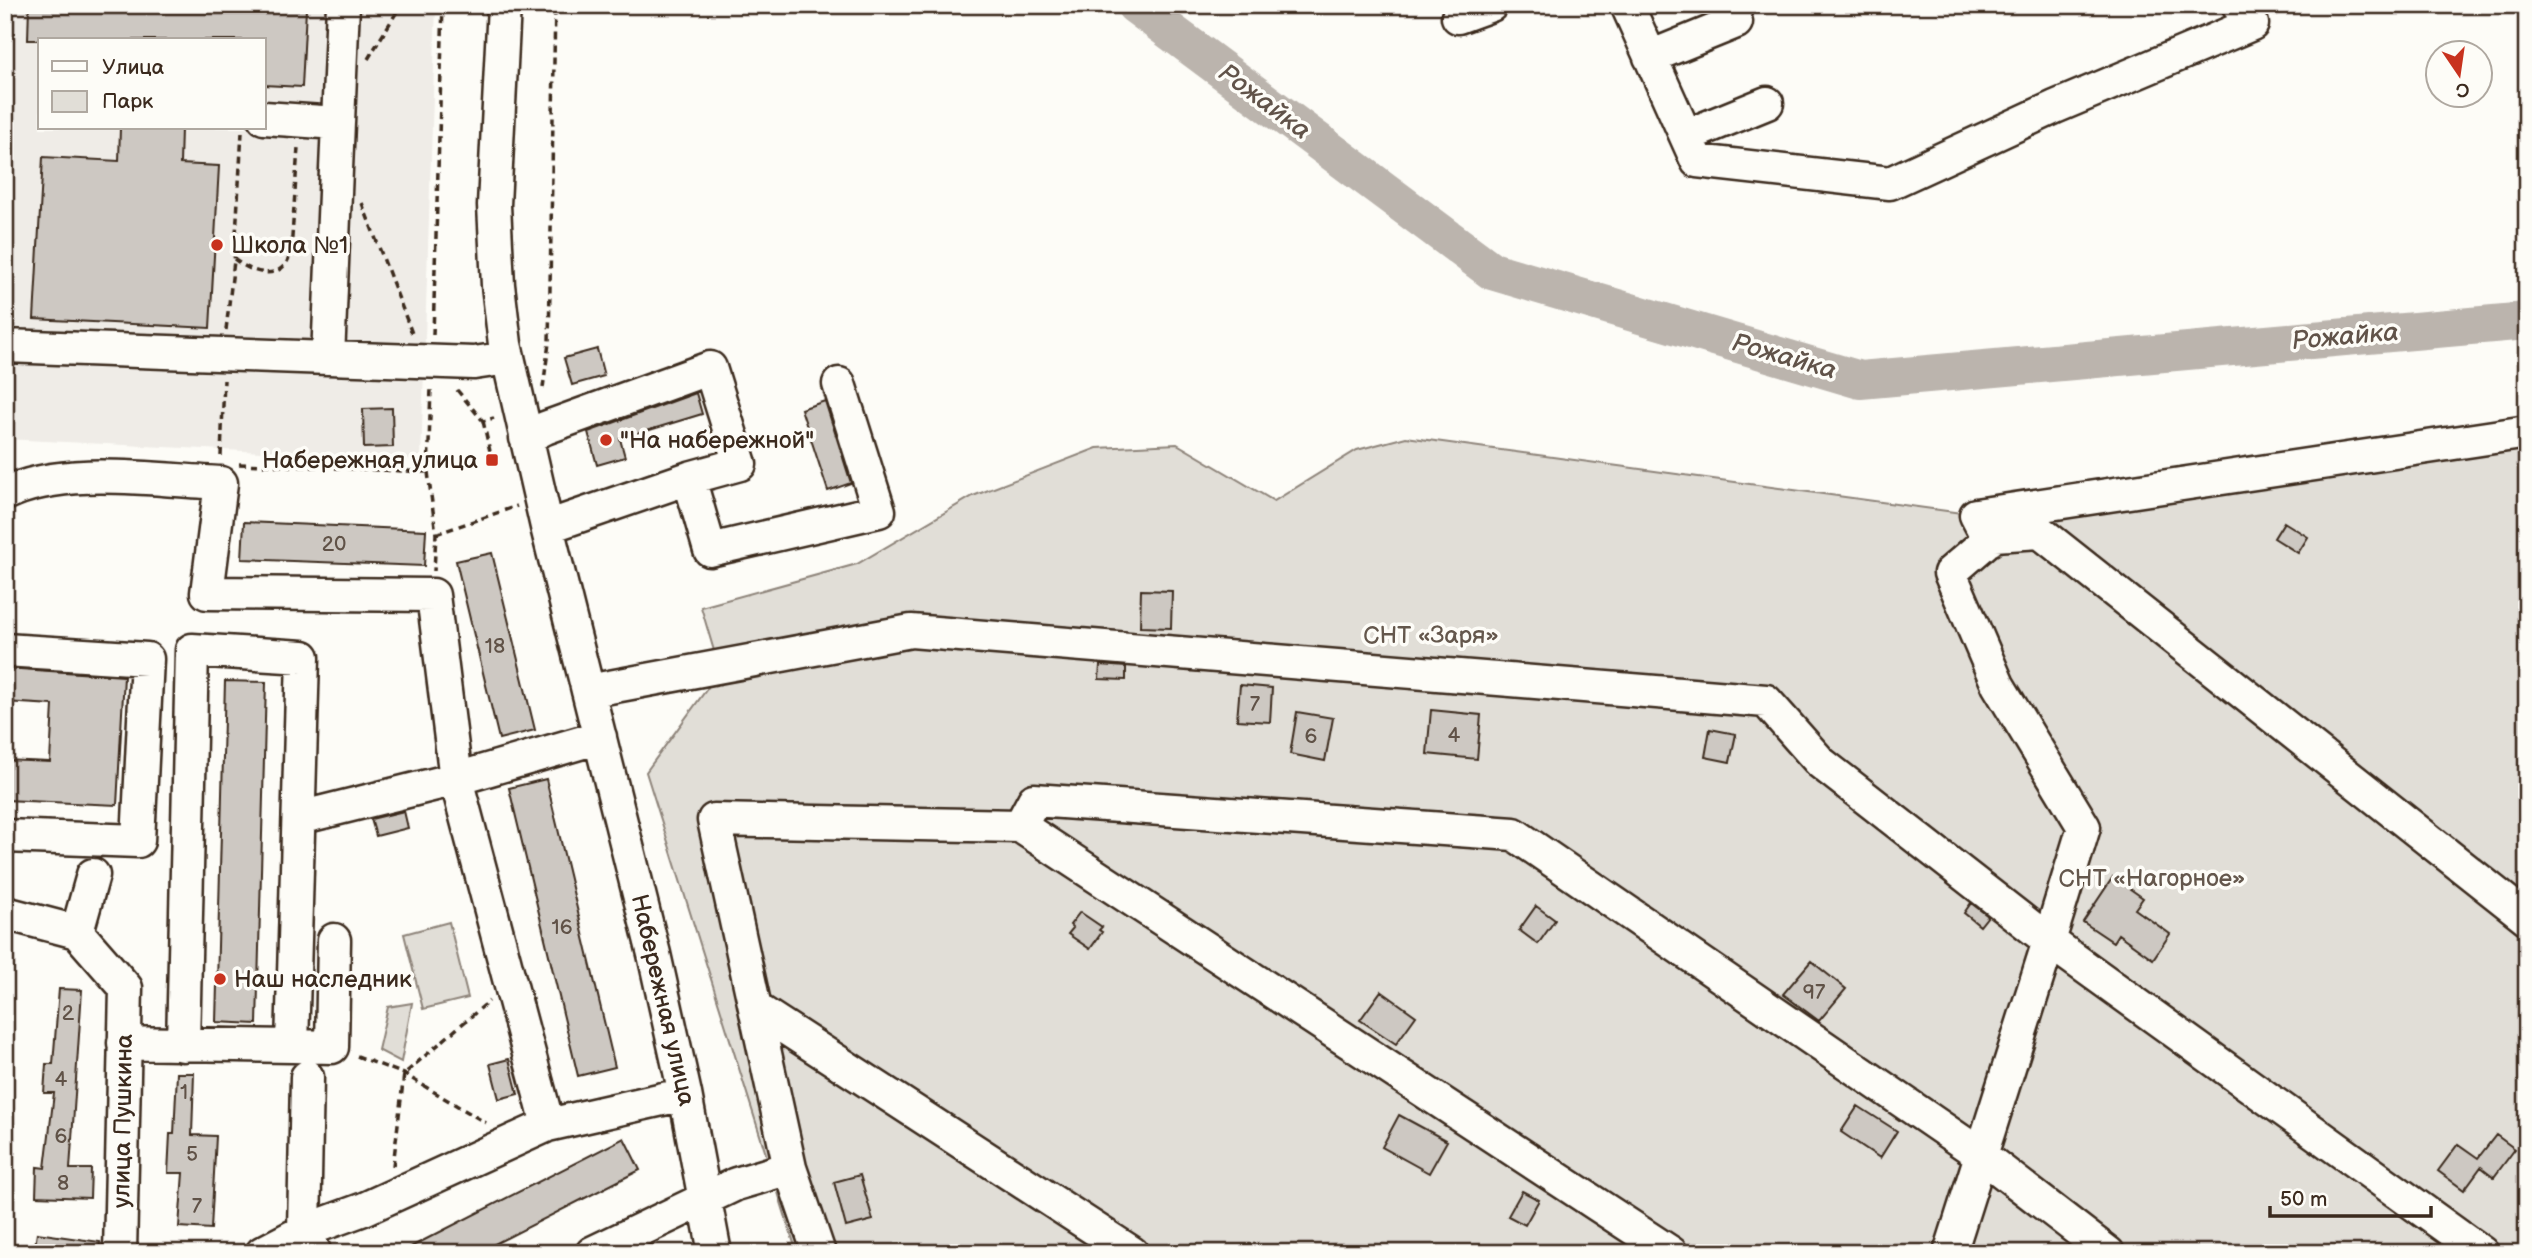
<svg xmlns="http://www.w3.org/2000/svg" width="2532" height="1258" font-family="'Balsamiq Sans',sans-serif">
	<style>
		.built { fill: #efece7; fill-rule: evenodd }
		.green { fill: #e1ded7; stroke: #8e847a; stroke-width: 2 }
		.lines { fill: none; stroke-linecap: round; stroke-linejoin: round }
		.river { stroke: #bbb4ad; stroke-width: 38 }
		.building { fill: #cdc8c2; stroke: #3b2a1e; stroke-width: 2 }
		.minor-casing { stroke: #3b2a1e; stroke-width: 37 }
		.path { stroke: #3b2a1e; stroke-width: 3.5; stroke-dasharray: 7 5; stroke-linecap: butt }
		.minor { stroke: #fdfcf7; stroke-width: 32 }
		.poi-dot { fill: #c8321e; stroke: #fdfcf7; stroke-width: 2.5 }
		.labels { text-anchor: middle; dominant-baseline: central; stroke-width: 7; stroke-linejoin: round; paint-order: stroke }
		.number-label { font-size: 21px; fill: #605247 }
		.poi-label { font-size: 24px; fill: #3b2a1e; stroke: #fdfcf7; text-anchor: start }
		.park-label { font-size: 24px; fill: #64574c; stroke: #fdfcf7 }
		.street-label { font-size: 24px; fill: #3b2a1e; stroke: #fdfcf7 }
		.water-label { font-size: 26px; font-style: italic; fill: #615349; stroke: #fdfcf7 }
	</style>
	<rect width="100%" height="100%" fill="#fdfcf7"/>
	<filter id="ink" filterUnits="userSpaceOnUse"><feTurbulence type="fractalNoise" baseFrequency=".0143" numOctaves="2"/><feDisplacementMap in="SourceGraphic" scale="14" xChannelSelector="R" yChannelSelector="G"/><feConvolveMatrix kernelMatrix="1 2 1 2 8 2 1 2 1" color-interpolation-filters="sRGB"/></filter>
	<g filter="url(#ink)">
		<path class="built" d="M 5,5 L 436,5 L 421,460 L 5,439 ZM 40,40 L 264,40 L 264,128 L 40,128 Z"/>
		<path class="green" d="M 2527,429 L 2527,1253 L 797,1253 L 646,772 L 720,671 L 701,607 L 857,564 L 973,496 L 1097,448 L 1177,444 L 1274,501 L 1357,450 L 1406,437 L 1976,515 Z
			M 449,922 L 468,998 L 423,1009 L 404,934 Z
			M 412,1003 L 401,1062 L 378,1050 L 388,1007 Z"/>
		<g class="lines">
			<path class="river" d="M 1135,5 L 1492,271 L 1860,380 L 2527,321"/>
		</g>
		<path class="building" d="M 29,5 L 229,5 L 306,9 L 302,87 L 264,85 L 264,40 L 28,40 Z
			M 120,128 L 181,128 L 180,164 L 219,166 L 210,328 L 34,319 L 43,157 L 119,161 Z
			M 597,349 L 604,376 L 572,385 L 564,358 Z
			M 696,393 L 702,414 L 620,439 L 625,457 L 597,465 L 588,432 Z
			M 825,401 L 851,483 L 828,491 L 801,409 Z
			M 392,408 L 393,447 L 364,448 L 363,409 Z
			M 244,522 L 426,530 L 424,566 L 242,559 Z
			M 2284,522 L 2308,537 L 2298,553 L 2274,538 Z
			M 492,553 L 535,730 L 499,739 L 456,561 Z
			M 1141,590 L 1172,591 L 1171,628 L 1140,627 Z
			M 1100,665 L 1126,667 L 1126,680 L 1099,679 Z
			M 5,668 L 124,676 L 117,805 L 5,800 L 5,760 L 50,762 L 53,705 L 5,702 Z
			M 225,681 L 266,682 L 257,1024 L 216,1022 Z
			M 1240,685 L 1272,688 L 1270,722 L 1237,720 Z
			M 1431,710 L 1481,715 L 1477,759 L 1427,754 Z
			M 1297,712 L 1333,718 L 1325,761 L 1290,754 Z
			M 1710,729 L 1736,734 L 1730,762 L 1705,757 Z
			M 546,779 L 615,1067 L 578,1076 L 509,788 Z
			M 404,811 L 408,828 L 376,836 L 371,819 Z
			M 2113,877 L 2143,898 L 2135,909 L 2170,934 L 2153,959 L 2118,934 L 2113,942 L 2083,922 Z
			M 1971,903 L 1988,916 L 1980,926 L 1964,913 Z
			M 1536,906 L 1555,920 L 1538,944 L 1519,930 Z
			M 1080,912 L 1102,927 L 1099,930 L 1102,932 L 1090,949 L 1068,934 L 1073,928 L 1070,925 Z
			M 1811,961 L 1846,989 L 1819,1021 L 1783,994 Z
			M 59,989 L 82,990 L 70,1169 L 91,1169 L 90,1198 L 36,1196 L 37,1167 L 45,1168 L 54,1093 L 44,1093 L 46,1064 L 53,1064 Z
			M 1381,991 L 1416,1016 L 1396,1044 L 1360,1020 Z
			M 509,1059 L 518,1094 L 499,1099 L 490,1064 Z
			M 177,1073 L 194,1073 L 192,1135 L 216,1136 L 211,1229 L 179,1227 L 183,1173 L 168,1173 L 170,1134 L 174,1134 Z
			M 1858,1106 L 1897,1131 L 1880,1158 L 1841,1132 Z
			M 1399,1115 L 1447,1141 L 1429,1173 L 1382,1147 Z
			M 2496,1135 L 2515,1149 L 2494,1177 L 2481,1167 L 2464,1190 L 2438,1171 L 2458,1144 L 2478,1158 Z
			M 624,1138 L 640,1170 L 477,1253 L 399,1253 Z
			M 860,1175 L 873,1220 L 846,1227 L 834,1182 Z
			M 1522,1191 L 1539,1200 L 1525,1225 L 1508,1216 Z
			M 37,1233 L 100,1242 L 99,1253 L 34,1253 Z"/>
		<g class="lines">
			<g class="minor-casing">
				<path id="minor" d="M 343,5 L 328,358 L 474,363 L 508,358
					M 504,5 L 494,205 L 498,285 L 505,344 L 547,527 L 654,954 L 685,1094 L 715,1253
					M 1627,5 L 1697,161 L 1890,183 L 2055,107 L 2252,24 L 2238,5
					M 1458,17 L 1491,5
					M 1650,57 L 1736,22
					M 264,118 L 337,123
					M 1686,136 L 1767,103
					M 5,346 L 328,358
					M 526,438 L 545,428 L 710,368 L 740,464 L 689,478 L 547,527
					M 689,478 L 710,550 L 879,511 L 839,384
					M 5,494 C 63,465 156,480 221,483 L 207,593 L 433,595 L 456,779 L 299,818
					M 1989,540 L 1976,515 L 2527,432
					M 5,650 L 147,659 L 138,841 L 5,836
					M 588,691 L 911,631 L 1766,701 L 1821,763 L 2049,941 L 1950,1253
					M 1020,826 L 1034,800 L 1514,834 L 1981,1155 L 2108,1253
					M 5,913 L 77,932 L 126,988 L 120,1253
					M 77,932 L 93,875
					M 755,1008 L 1132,1253
					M 124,1043 L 292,1046 L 303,657 L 192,650 L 183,1045
					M 292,1046 L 332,1047 L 334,940
					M 307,1077 L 304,1231 L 315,1253
					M 548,1125 L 685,1094
					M 262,1253 L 304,1231 L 364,1209 L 548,1125 L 456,779 L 600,737
					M 592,1253 L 736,1184 L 790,1168
					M 819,1253 L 790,1168 L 714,820 L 1020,826 L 1671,1253
					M 2482,1253 L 2049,941 L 2084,827 L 1998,685 L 1950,573 L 1994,535 L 2040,532 L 2527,918"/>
			</g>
			<path class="path" d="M 2274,15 L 2298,5
				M 368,59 L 401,5
				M 362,203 L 413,336
				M 234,259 C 253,274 283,283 291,252 L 298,147
				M 226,330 L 235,252 L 242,132
				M 433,335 L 443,5
				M 543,388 L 549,343 L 555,5
				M 457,390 L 483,421 L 494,418
				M 483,421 L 492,460
				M 221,456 L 224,380
				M 239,464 L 428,472 L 431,388
				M 428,472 L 436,534 L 434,571
				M 436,534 L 517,506
				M 357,1056 L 404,1074 L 486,1123
				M 393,1166 L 404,1074 L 489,1001"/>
			<use href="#minor" class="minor"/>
		</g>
	</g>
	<g class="poi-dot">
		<circle cx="217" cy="245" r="7"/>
		<circle cx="606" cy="440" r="7"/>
		<rect x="485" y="453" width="14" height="14" rx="3.5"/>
		<circle cx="220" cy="979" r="7"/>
	</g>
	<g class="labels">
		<g class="number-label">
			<text x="334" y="544">20</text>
			<text x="495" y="646">18</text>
			<text x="1255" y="704">7</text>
			<text x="1454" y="735">4</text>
			<text x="1311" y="736">6</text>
			<text x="562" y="927">16</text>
			<text x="1814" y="992">97</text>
			<text x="68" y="1013">2</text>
			<text x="61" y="1079">4</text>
			<text x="184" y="1092">1</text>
			<text x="61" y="1136">6</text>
			<text x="192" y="1154">5</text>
			<text x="63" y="1183">8</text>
			<text x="197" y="1206">7</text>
		</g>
		<g class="poi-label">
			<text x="231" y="245">Школа №1</text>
			<text x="620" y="440">"На набережной"</text>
			<text x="478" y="460" text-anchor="end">Набережная улица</text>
			<text x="234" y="979">Наш наследник</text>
		</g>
		<g class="park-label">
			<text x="1431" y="635">СНТ «Заря»</text>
			<text x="2152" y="878">СНТ «Нагорное»</text>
		</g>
		<g class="street-label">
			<text transform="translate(663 1000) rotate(77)">Набережная улица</text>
			<text transform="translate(123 1121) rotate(-89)">улица Пушкина</text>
		</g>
		<g class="water-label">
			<text transform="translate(1264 102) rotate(37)">Рожайка</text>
			<text transform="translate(2345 337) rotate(-5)">Рожайка</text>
			<text transform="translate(1784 357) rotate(16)">Рожайка</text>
		</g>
	</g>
	<rect width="2532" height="1258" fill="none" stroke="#fdfcf7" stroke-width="28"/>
	<rect x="14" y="14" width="2504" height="1230" fill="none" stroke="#3b2a1e" stroke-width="2.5" filter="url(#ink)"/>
	<rect x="38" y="38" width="228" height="91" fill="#fdfcf7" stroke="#afa8a0" stroke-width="2"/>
	<rect x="52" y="61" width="35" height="10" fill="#fdfcf7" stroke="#afa8a0" stroke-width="2"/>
	<text x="102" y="74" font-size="21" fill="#3b2a1e">Улица</text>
	<rect x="52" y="91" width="35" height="21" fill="#e1ded7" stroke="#afa8a0" stroke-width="2"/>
	<text x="102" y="108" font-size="21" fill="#3b2a1e">Парк</text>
	<g transform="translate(2459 74) rotate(167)"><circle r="33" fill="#fdfcf7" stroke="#afa8a0" stroke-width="2"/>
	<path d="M0-5L12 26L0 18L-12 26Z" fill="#c8321e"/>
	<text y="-10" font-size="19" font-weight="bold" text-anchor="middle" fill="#3b2a1e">С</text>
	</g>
	<path d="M2270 1206v10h161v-10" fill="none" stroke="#3b2a1e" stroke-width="3.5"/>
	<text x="2280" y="1206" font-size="21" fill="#3b2a1e" stroke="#fdfcf7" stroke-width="5" paint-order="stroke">50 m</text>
</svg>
